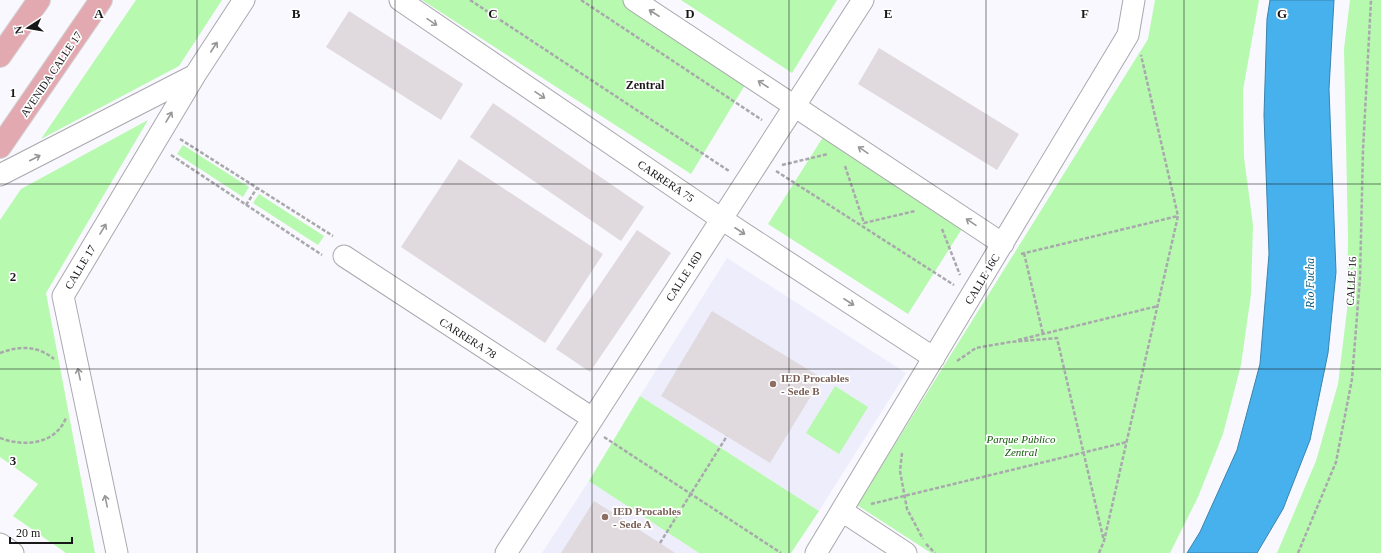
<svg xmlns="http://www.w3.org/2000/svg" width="1381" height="553" font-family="Georgia,serif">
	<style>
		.built { fill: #ededfb }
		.green { fill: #b7f9af }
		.water { fill: #47b1ed; stroke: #3983ae }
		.building { fill: #e0dade }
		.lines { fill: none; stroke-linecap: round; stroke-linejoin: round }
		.minor-casing { stroke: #a9a8ae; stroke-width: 23 }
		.primary-casing { stroke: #d5d5d6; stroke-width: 24 }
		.path { stroke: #a9a9ad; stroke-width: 2.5; stroke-dasharray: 4 2; stroke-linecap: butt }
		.minor { stroke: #fff; stroke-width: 21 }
		.primary { stroke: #e3a9b1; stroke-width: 22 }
		.path-bridge { stroke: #a9a9ad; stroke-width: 2.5; stroke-dasharray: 4 2; stroke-linecap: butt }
		.oneway { stroke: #979798 }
		.grid { fill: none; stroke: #18181a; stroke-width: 1; stroke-opacity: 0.55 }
		.education-dot { fill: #8d6e63; stroke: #fff; stroke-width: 1.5 }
		.labels { text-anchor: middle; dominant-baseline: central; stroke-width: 3.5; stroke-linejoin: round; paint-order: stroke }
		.street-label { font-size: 11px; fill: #18181a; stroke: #fff }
		.education-label { font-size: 11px; font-weight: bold; fill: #785e54; stroke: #fff; text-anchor: start }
		.park-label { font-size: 11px; font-style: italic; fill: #105809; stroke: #fff }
		.neighbourhood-label { font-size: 12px; font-weight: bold; fill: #18181a; stroke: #fff }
		.water-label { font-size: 12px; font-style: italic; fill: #0a5d85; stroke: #fff }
		.grid-label { font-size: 13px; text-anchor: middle; font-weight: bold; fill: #18181a; stroke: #fff; stroke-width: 3.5; stroke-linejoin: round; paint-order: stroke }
	</style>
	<rect width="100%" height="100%" fill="#f8f8fe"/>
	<path class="built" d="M 727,258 L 906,373 L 819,511 L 640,396 Z
		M 589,481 L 699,553 L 542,553 Z"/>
	<path class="green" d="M 136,0 L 222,0 L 179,66 L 41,139 Z
		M 422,0 L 626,0 L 748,80 L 691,174 Z
		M 681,0 L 837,0 L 792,73 Z
		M 1155,0 L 1259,0 L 1243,90 L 1244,158 L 1253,225 L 1251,294 L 1241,365 L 1223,434 L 1198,497 L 1170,553 L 931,553 L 857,505 L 1148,39 Z
		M 1350,0 L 1381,0 L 1381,553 L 1277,553 L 1316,461 L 1338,384 L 1347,310 L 1348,236 L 1344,49 Z
		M 148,120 L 46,293 L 95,553 L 66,553 L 13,516 L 38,484 L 0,457 L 0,220 L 21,189 Z
		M 825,134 L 965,224 L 908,314 L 768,224 Z
		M 183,145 L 249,187 L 243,197 L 177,154 Z
		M 259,194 L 324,236 L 318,245 L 253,203 Z
		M 835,386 L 868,407 L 839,454 L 806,433 Z
		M 640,396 L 819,511 L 791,553 L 699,553 L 589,481 Z"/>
	<path class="water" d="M 1270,0 L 1334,0 L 1329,89 L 1336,272 L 1328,353 L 1310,440 L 1283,509 L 1257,553 L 1187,553 L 1200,532 L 1237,450 L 1260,364 L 1269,254 L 1264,115 L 1267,19 Z"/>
	<path class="building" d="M 349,11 L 463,84 L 441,120 L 326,47 Z
		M 879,48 L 1019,134 L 997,170 L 858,84 Z
		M 493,103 L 644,207 L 621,241 L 470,137 Z
		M 459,159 L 603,254 L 545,343 L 401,247 Z
		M 637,230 L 671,253 L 590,372 L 556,349 Z
		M 712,311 L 822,378 L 770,463 L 661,396 Z
		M 594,501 L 660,543 L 675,553 L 561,553 Z"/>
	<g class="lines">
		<g class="minor-casing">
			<path id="minor" d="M 400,0 L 714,214 L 934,358
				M 634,0 L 1003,244
				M 0,175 L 195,75 L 244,0
				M 344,256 L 592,418
				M 842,511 L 906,553
				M 0,544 L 13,553
				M 117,553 L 63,296 L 195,75
				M 506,553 L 863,0
				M 816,553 L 1128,35 L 1134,0"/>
		</g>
		<g class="primary-casing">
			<path id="primary" d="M 0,56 L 39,0
				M 0,147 L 101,0"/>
		</g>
		<path class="path" d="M 470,0 L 729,171
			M 581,0 L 762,120
			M 180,139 L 333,236
			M 171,155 L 322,255
			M 782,165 L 828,154
			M 845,166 L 864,223 L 915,211
			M 776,171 L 954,285
			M 246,205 L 257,188
			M 942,229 L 960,275
			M 1024,253 L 1043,334
			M 1021,254 L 1178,216
			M 1018,340 L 1158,306
			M 0,353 C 19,346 37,345 54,359
			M 957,361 L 976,348 L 1010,342 L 1057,338 L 1104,541
			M 604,437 L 781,553
			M 0,438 C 23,447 55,445 66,418
			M 902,453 L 900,471 L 907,509 L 923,539
			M 871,504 L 1127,442
			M 926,544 L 935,553
			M 1099,553 L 1104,541 L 1178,216 L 1141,55
			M 1298,553 L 1336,462 L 1352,379 L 1360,278 L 1363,150 L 1371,0"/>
		<use href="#minor" class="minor"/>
		<use href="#primary" class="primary"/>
		<path class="path-bridge" d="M 660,543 L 727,436"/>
	</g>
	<defs><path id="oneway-shaft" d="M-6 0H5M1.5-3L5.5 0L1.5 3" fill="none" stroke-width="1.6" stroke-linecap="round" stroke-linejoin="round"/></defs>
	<g class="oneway">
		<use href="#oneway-shaft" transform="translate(654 13) rotate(-147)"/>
		<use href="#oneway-shaft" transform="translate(432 22) rotate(34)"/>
		<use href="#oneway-shaft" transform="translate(214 47) rotate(-57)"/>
		<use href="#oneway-shaft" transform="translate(763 84) rotate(-147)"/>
		<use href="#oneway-shaft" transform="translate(540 95) rotate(34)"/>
		<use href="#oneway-shaft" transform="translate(169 117) rotate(-59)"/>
		<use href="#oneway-shaft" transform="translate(863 150) rotate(-146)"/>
		<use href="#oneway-shaft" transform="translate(35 158) rotate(-27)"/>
		<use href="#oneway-shaft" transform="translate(971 222) rotate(-146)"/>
		<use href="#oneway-shaft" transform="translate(103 229) rotate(-59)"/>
		<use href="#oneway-shaft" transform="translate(740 231) rotate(33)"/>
		<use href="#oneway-shaft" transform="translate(849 302) rotate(33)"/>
		<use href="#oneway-shaft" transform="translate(79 374) rotate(-102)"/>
		<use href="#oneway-shaft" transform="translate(106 501) rotate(-102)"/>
	</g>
	<path class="grid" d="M 197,0 L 197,553M 395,0 L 395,553M 592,0 L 592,553M 789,0 L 789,553M 986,0 L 986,553M 1184,0 L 1184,553M 0,184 L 1381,184M 0,369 L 1381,369"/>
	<g class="education-dot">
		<circle cx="773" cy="384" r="4"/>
		<circle cx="605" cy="517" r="4"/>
	</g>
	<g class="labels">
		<g class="street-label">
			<text transform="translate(51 74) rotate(-56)">AVENIDA CALLE 17</text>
			<text transform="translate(666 181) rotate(34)">CARRERA 75</text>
			<text transform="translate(80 267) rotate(-59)">CALLE 17</text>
			<text transform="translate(684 276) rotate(-57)">CALLE 16D</text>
			<text transform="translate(982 279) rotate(-59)">CALLE 16C</text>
			<text transform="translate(1351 281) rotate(-87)">CALLE 16</text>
			<text transform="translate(468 338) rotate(33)">CARRERA 78</text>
		</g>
		<g class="education-label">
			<text x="781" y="378">IED Procables<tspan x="781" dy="13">- Sede B</tspan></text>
			<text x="613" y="511">IED Procables<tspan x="613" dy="13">- Sede A</tspan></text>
		</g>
		<g class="park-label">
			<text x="1021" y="439">Parque Público<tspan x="1021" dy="13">Zentral</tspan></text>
		</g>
		<g class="neighbourhood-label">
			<text x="645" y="85">Zentral</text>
		</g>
		<g class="water-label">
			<text transform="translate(1310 283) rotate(-90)">Río Fucha</text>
		</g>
	</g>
	<g class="grid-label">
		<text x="99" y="18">A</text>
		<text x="296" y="18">B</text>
		<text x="493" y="18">C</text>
		<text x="690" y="18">D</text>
		<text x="888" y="18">E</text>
		<text x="1085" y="18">F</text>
		<text x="1282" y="18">G</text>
		<text x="13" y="97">1</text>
		<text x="13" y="281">2</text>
		<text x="13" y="465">3</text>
	</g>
	<g transform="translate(28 28) rotate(258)" stroke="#ffffff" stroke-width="3" paint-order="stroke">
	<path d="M0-3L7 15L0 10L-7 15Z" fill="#18181a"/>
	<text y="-6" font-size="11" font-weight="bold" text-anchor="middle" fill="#18181a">N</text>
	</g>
	<path d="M10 537v6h62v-6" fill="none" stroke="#18181a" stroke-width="2"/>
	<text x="16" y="537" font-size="12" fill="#18181a" stroke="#ffffff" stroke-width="3" paint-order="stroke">20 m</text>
</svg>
